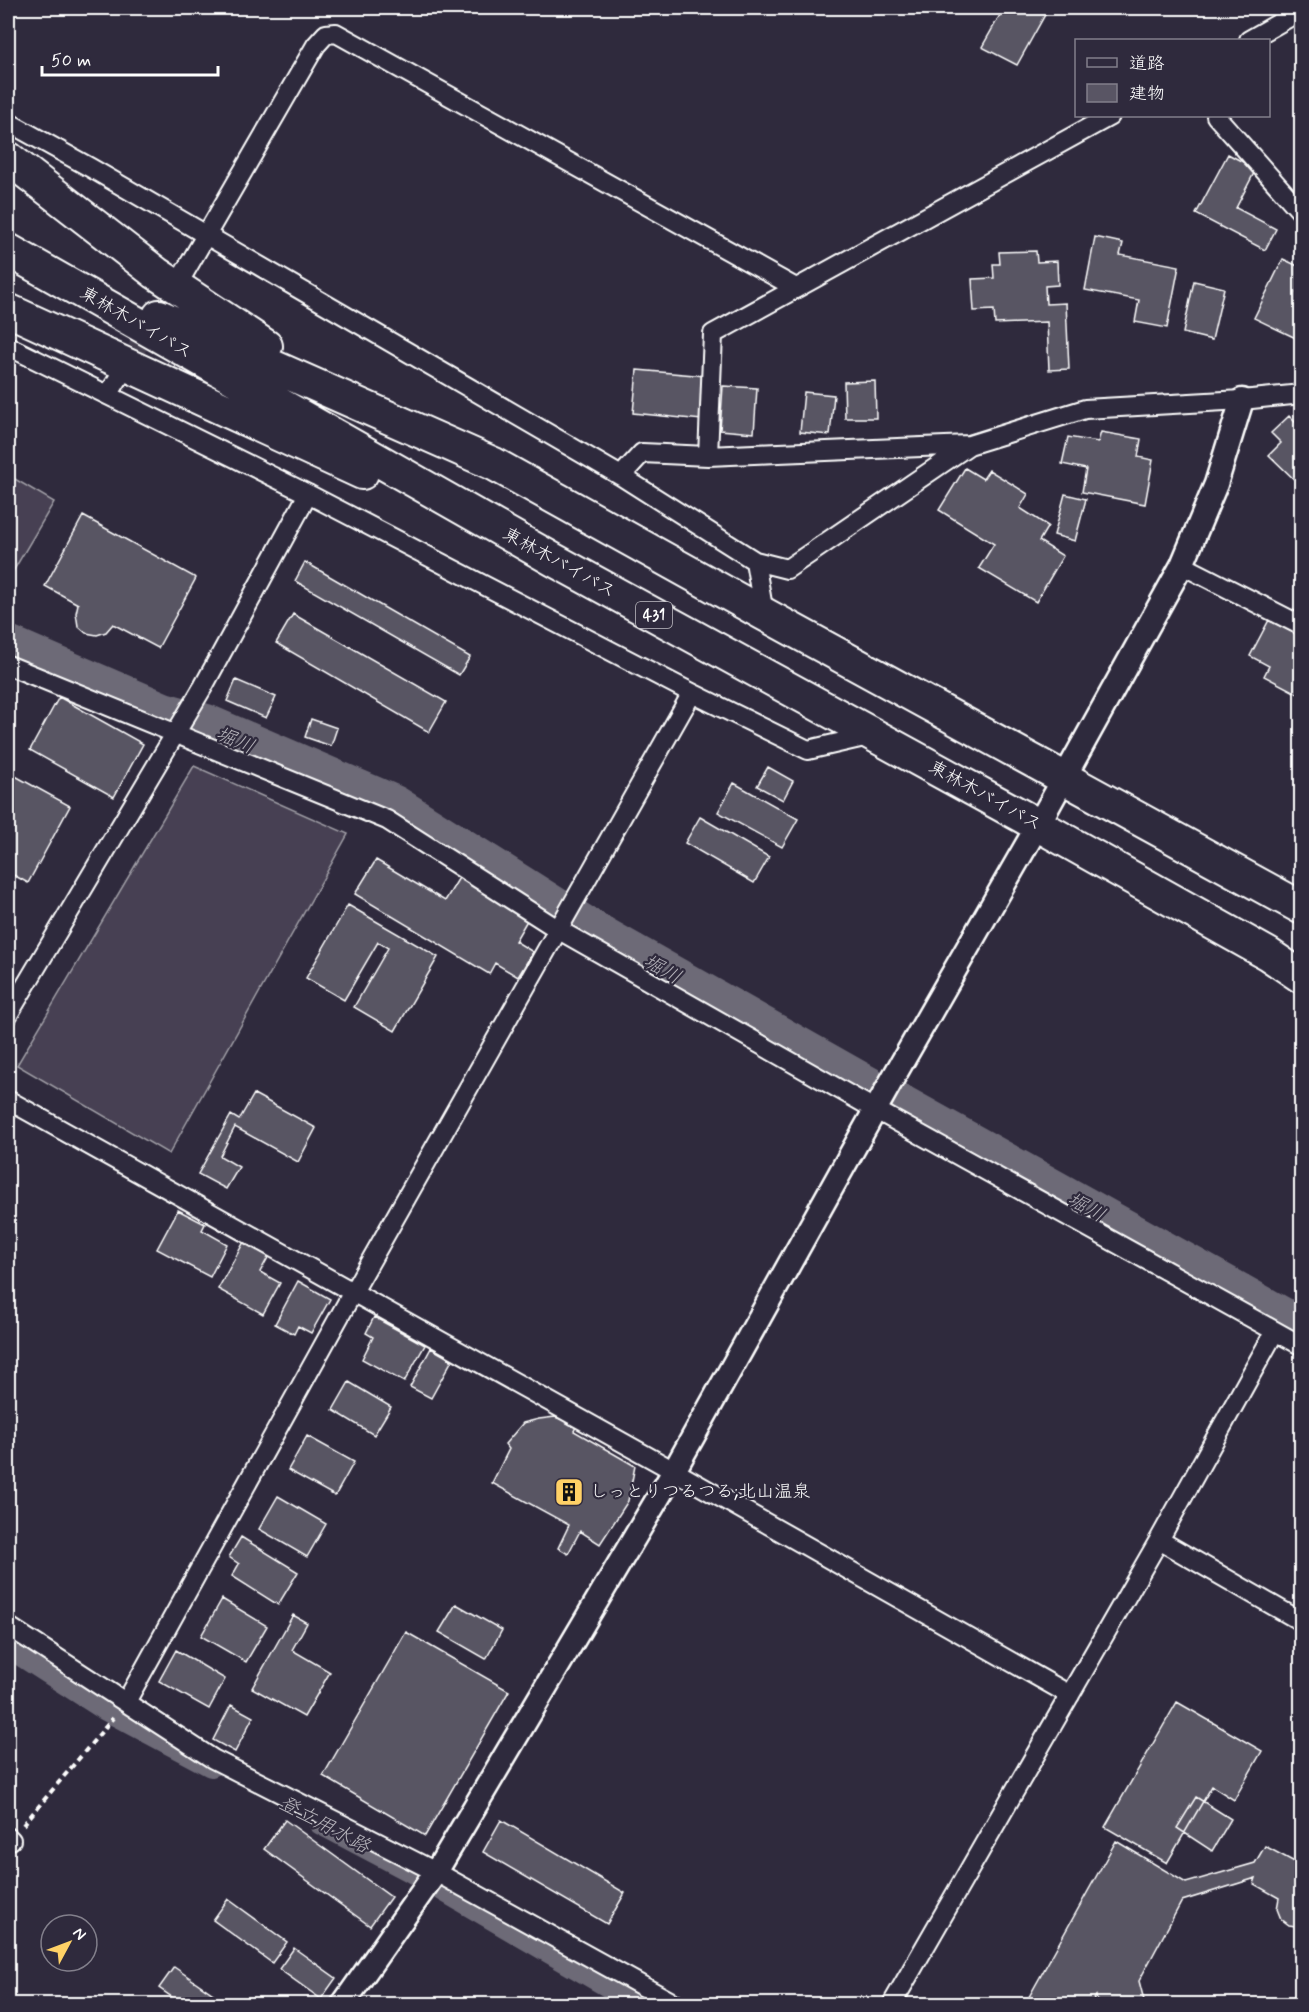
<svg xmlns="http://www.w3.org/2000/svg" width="1309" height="2012" font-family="Mynerve,'Klee One',sans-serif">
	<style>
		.garden { fill: #464152; stroke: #a2a0a8; stroke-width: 1.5 }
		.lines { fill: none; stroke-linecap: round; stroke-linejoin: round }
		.canal { stroke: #6d6a77; stroke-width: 24 }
		.river { stroke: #6d6a77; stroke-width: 42 }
		.building { fill: #595564; stroke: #fff; stroke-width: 1.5 }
		.minor-tunnel { stroke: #443f50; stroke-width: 18; stroke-dasharray: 18 9; stroke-linecap: butt }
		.minor-casing { stroke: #fff; stroke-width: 22 }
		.tertiary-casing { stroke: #fff; stroke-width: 27 }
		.trunk-casing { stroke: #fff; stroke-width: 36 }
		.path { stroke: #fff; stroke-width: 4; stroke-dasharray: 6 4.5; stroke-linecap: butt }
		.minor { stroke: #2f2a3d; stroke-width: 18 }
		.tertiary { stroke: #2f2a3d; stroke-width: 22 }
		.trunk { stroke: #2f2a3d; stroke-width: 32 }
		.labels { text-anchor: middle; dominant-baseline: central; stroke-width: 4.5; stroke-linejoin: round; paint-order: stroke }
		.shield { fill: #2f2a3d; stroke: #c1bfc5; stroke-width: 1.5 }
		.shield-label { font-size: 16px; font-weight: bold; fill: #fff }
		.street-label { font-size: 18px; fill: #fff; stroke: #2f2a3d }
		.poi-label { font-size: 18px; fill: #fff; stroke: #2f2a3d; text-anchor: start }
		.water-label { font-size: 20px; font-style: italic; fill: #b6b4bb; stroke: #2f2a3d }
	</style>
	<rect width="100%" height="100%" fill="#2f2a3d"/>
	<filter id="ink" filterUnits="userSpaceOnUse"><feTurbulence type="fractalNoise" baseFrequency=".0167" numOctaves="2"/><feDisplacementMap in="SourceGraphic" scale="12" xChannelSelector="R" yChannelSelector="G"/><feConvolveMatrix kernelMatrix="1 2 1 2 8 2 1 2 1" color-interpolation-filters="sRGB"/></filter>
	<g filter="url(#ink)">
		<path class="garden" d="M 8,475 L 54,502 L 8,580 Z
			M 194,766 L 348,834 L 169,1154 L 17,1065 Z"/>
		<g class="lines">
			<path class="canal" d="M 8,1646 L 106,1709 L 211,1765
				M 321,1823 L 410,1870 L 640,2004"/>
			<path class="river" d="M 8,646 L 163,713 L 206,725 L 394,806 L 588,929 L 857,1081 L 1302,1329"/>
		</g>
		<path class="building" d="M 1004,8 L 1040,8 L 1047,11 L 1017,65 L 982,47 Z
			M 1228,154 L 1256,169 L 1236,208 L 1276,229 L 1265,250 L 1196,214 Z
			M 1095,237 L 1123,243 L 1120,255 L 1179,266 L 1167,328 L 1135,322 L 1139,300 L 1085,290 Z
			M 1036,251 L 1037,262 L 1057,261 L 1058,285 L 1045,286 L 1046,304 L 1066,303 L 1069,369 L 1049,370 L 1047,322 L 995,324 L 994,310 L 974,311 L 972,279 L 994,278 L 993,264 L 1000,264 L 999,252 Z
			M 1283,259 L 1302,268 L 1302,285 L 1297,293 L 1302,295 L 1302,341 L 1254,318 Z
			M 1194,281 L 1224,288 L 1212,340 L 1183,333 Z
			M 637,370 L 706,376 L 702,420 L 633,413 Z
			M 875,381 L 876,418 L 845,418 L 844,382 Z
			M 723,386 L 757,388 L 754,433 L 720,430 Z
			M 804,392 L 834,395 L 830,435 L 800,432 Z
			M 1289,416 L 1302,429 L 1302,487 L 1269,455 L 1281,443 L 1271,433 Z
			M 1101,432 L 1141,439 L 1138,457 L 1153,460 L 1145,504 L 1082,492 L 1086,469 L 1062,464 L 1068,437 L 1098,442 Z
			M 965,468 L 983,479 L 989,470 L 1028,494 L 1020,508 L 1048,526 L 1039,541 L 1063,556 L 1036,602 L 979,568 L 994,544 L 939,510 Z
			M 1065,494 L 1086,499 L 1075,541 L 1054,535 Z
			M 83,516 L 196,578 L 158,648 L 113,624 L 106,632 L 97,635 L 86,633 L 78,626 L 76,613 L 78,604 L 45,586 Z
			M 305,562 L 470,657 L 459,675 L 295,581 Z
			M 293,614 L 446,702 L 429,732 L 276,643 Z
			M 1269,620 L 1302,637 L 1302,696 L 1264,676 L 1269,666 L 1250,656 Z
			M 236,680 L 276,697 L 266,718 L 227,701 Z
			M 59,697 L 143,744 L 114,797 L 30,750 Z
			M 311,719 L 337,728 L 331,746 L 305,737 Z
			M 768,767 L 793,781 L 783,800 L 757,786 Z
			M 8,772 L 70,806 L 28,883 L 8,872 Z
			M 734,783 L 798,819 L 782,847 L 718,812 Z
			M 700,817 L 769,857 L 754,883 L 685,843 Z
			M 376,860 L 445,901 L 460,876 L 529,917 L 515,941 L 533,952 L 518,977 L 495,963 L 489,974 L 355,894 Z
			M 348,905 L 438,957 L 395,1031 L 354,1007 L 388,948 L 378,942 L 344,1000 L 306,978 Z
			M 254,1094 L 316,1128 L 298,1162 L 235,1127 L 220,1156 L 239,1167 L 226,1189 L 198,1174 L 231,1115 L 239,1120 Z
			M 178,1210 L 205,1224 L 202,1230 L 227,1244 L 210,1277 L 157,1249 Z
			M 245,1240 L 270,1254 L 260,1272 L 280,1283 L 263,1314 L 218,1289 Z
			M 298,1281 L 330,1299 L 311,1333 L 298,1326 L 294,1334 L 275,1324 Z
			M 374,1317 L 425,1345 L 404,1382 L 362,1359 L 373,1337 L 366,1333 Z
			M 431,1348 L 452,1360 L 431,1398 L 410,1387 Z
			M 349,1382 L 391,1407 L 374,1435 L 333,1410 Z
			M 555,1417 L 577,1425 L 574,1431 L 635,1466 L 628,1501 L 600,1544 L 580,1531 L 568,1554 L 558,1548 L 569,1525 L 492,1483 L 509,1449 L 505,1444 L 523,1423 L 539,1419 Z
			M 307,1436 L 354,1462 L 335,1496 L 288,1470 Z
			M 278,1496 L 326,1524 L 307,1557 L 259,1529 Z
			M 241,1537 L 298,1572 L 278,1605 L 232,1576 L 239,1564 L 229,1557 Z
			M 222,1599 L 267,1626 L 246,1662 L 201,1636 Z
			M 456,1604 L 502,1630 L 486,1659 L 439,1632 Z
			M 293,1615 L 307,1623 L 292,1650 L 330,1672 L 304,1717 L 252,1688 Z
			M 406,1632 L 509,1691 L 425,1836 L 323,1776 Z
			M 176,1650 L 225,1679 L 209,1709 L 159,1681 Z
			M 1177,1702 L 1262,1751 L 1234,1800 L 1212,1786 L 1167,1863 L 1105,1827 Z
			M 231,1705 L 253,1717 L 235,1752 L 213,1740 Z
			M 1196,1797 L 1231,1819 L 1212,1851 L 1177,1828 Z
			M 285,1820 L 391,1897 L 370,1926 L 264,1849 Z
			M 501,1820 L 625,1893 L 607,1924 L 483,1852 Z
			M 1116,1841 L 1186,1883 L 1255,1863 L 1265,1846 L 1302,1866 L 1302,1927 L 1289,1925 L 1281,1919 L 1277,1909 L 1279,1898 L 1254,1884 L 1256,1878 L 1182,1901 L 1139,1981 L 1145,2004 L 1098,2004 L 1096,1996 L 1091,2004 L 1025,2004 Z
			M 228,1899 L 287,1942 L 272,1963 L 213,1920 Z
			M 294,1948 L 336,1978 L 321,1999 L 279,1969 Z
			M 174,1967 L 216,1996 L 210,2004 L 182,2004 L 159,1988 Z"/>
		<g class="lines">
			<path class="minor-tunnel" d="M 122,372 L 180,279"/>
			<g class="minor-casing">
				<path id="minor" d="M 1249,40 L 1302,10
					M 1216,116 L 1302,213
					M 8,122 L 91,168 L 621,476 L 755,561 L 764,614
					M 183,275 L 316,45 L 326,34 L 336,33 L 796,288
					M 8,346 L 308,494 L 692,693 L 808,750 L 873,735
					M 108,395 L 121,374
					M 708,456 L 713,334 L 1110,116
					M 621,476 L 642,453 L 708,456 L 969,445 L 1085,409 L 1242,400 L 1302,394
					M 755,561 L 787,569 L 969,445
					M 1182,565 L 1302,626
					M 8,665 L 387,820 L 559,930 L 876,1110 L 1302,1346
					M 8,1015 L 203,687 L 308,494
					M 8,1100 L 674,1471 L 1070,1695
					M 1159,1540 L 1302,1622
					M 8,1626 L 213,1759 L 436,1872 L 675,2004
					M 126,1702 L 353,1292 L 692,693
					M 8,1837 L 11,1840
					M 892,2004 L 1159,1540 L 1275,1331"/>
			</g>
			<g class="tertiary-casing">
				<path id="tertiary" d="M 343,2004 L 436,1872 L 674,1471 L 893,1078 L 1038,825 L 1182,565 L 1216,484 L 1242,400"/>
			</g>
			<g class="trunk-casing">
				<path id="trunk" d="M 8,158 L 156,273 L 266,346
					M 8,250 L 554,560 L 1038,825 L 1268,954 L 1302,977
					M 8,310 L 362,473
					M 159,316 L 494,464 L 764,614 L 1302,908"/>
			</g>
			<path class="path" d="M 23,1825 L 113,1718"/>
			<use href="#minor" class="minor"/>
			<use href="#tertiary" class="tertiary"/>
			<use href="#trunk" class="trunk"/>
		</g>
	</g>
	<defs>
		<g id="building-square" transform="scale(1.5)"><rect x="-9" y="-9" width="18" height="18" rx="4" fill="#ffd166" stroke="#2f2a3d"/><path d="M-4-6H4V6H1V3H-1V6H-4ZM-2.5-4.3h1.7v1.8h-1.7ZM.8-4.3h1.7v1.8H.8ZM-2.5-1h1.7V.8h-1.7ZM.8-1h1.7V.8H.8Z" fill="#111"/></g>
	</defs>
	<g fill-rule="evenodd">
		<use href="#building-square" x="569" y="1492"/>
	</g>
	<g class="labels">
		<rect class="shield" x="636" y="602" width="36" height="26" rx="4.5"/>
		<g class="shield-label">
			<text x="654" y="615">431</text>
		</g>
		<g class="street-label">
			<text transform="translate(136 323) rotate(30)">東林木バイパス</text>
			<text transform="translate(559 563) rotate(29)">東林木バイパス</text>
			<text transform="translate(985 796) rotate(29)">東林木バイパス</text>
		</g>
		<g class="poi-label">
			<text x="590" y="1492">しっとりつるつる;北山温泉</text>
		</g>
		<g class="water-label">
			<text transform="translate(235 741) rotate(23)">堀川</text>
			<text transform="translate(662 970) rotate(29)">堀川</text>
			<text transform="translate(1086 1208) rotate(29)">堀川</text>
			<text transform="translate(324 1825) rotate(28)">登立用水路</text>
		</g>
	</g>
	<rect width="1309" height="2012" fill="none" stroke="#2f2a3d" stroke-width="30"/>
	<rect x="15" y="15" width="1279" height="1982" fill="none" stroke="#fff" stroke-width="2" filter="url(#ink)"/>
	<rect x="1075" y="39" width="195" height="78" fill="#2f2a3d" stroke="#827f8b" stroke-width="1.5"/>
	<rect x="1087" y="58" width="30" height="9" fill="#2f2a3d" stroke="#827f8b" stroke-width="1.5"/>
	<text x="1129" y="69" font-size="18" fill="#ffffff">道路</text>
	<rect x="1087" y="84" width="30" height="18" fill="#595564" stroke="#827f8b" stroke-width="1.5"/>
	<text x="1129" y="99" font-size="18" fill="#ffffff">建物</text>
	<g transform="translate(69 1943) rotate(49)"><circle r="28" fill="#2f2a3d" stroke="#827f8b" stroke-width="1.5"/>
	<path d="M0-4.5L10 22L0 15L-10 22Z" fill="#ffd166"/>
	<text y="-9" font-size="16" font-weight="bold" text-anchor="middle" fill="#ffffff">N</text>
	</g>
	<path d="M42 66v9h176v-9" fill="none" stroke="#ffffff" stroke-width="3"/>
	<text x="51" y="66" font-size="18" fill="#ffffff" stroke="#2f2a3d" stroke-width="4.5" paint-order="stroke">50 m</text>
</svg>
